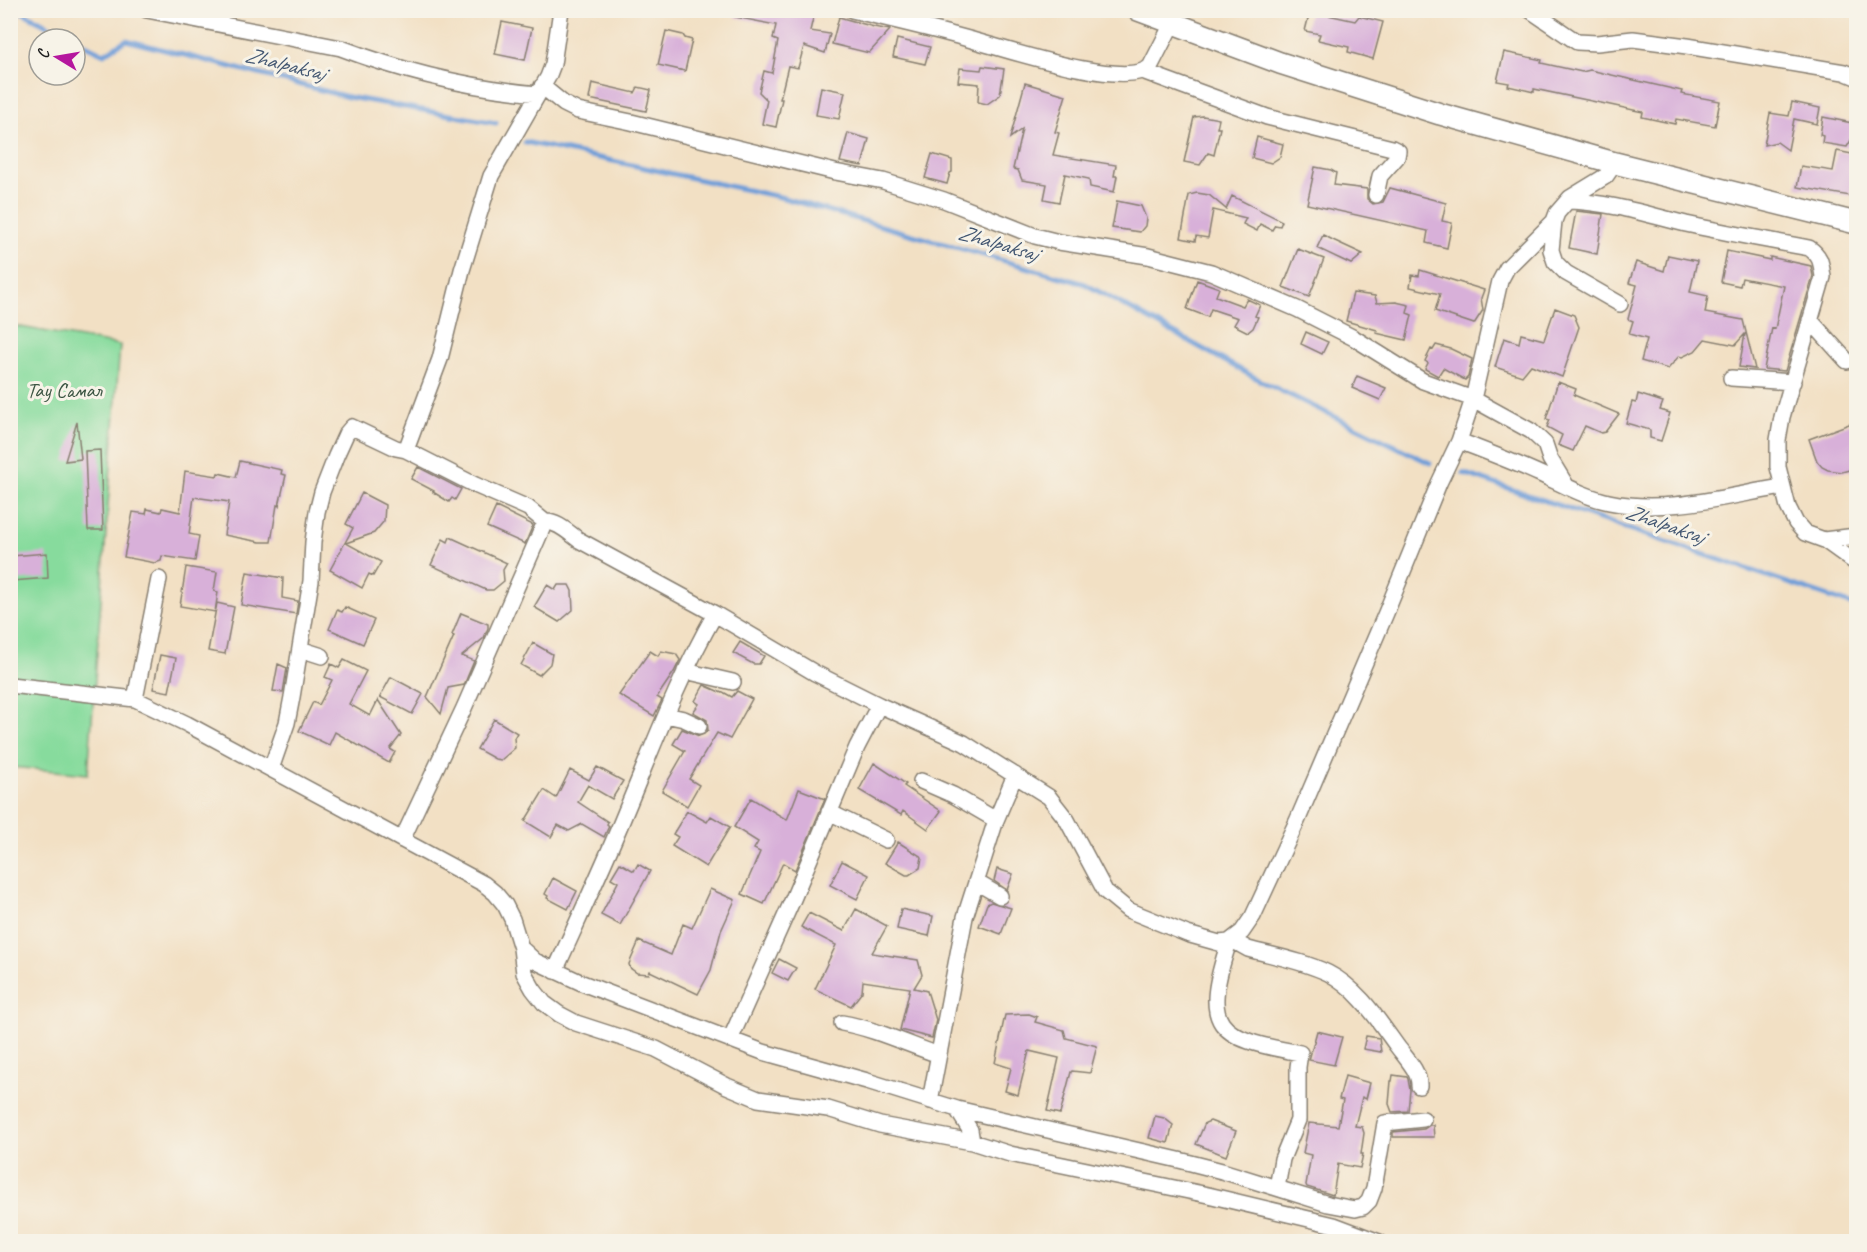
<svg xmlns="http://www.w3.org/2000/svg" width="1867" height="1252" font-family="Caveat,sans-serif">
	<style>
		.green { fill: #87db9d; stroke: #527c5c; stroke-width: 1.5 }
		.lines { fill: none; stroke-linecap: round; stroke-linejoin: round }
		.stream { stroke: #709ed8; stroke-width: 5 }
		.building { fill: #d8b0d9 }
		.street-casing { stroke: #877e70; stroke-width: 18 }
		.secondary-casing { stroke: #877e70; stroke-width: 24 }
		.street { stroke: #fff; stroke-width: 15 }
		.secondary { stroke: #fff; stroke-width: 21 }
		.labels { text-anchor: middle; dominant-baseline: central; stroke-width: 6; stroke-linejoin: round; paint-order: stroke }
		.park-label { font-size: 21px; fill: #3c5543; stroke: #f7f3e8 }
		.water-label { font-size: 22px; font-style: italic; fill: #425671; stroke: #f7f3e8 }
	</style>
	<rect width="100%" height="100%" fill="#f7f3e8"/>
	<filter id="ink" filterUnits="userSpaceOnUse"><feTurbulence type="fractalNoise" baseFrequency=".0167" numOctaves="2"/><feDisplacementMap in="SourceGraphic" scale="12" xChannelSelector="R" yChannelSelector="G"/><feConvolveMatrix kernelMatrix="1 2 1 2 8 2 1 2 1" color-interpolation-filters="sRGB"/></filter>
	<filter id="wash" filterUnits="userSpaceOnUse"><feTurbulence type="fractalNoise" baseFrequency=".008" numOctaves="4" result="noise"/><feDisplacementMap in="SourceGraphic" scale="24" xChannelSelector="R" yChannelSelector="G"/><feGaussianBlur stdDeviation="1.35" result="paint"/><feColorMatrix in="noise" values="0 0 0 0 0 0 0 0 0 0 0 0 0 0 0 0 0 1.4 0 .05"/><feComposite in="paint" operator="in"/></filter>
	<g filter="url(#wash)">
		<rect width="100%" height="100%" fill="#f2e0c4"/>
		<path class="green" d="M 10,325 L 120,345 L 88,774 L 11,767 Z"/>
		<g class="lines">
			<path class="stream" d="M 18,10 L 74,39
				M 75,40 L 104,54 L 126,40 L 348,97 L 496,123
				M 525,142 L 780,197 L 1085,284 L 1263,382 L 1430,463
				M 1463,473 L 1856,606"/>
		</g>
		<g id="blocks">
			<path class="building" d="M 736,10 L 800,10 L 814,14 L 810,31 L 830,34 L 825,53 L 804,46 L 798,68 L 788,66 L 780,99 L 782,99 L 776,127 L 762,124 L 767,100 L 759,92 L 764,71 L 772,73 L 778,41 L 773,39 L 776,25 L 735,17 Z
				M 1310,11 L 1355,21 L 1359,16 L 1383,22 L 1373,59 L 1348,52 L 1349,47 L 1318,40 L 1320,34 L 1305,31 Z
				M 839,17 L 874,27 L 890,30 L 869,53 L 832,44 Z
				M 502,22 L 532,28 L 525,60 L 495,54 Z
				M 666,31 L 683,35 L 685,38 L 692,40 L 685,71 L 658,65 Z
				M 897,39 L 930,47 L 925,64 L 893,57 Z
				M 1504,52 L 1542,60 L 1541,63 L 1582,72 L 1590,70 L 1682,91 L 1681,94 L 1720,101 L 1715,126 L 1676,119 L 1675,124 L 1642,117 L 1643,112 L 1601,103 L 1534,89 L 1534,92 L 1508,86 L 1509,83 L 1497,81 Z
				M 982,66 L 1004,69 L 1000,95 L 987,104 L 978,102 L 979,84 L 958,82 L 960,68 L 981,70 Z
				M 592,83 L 635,93 L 638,87 L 651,90 L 646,111 L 589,99 Z
				M 1025,83 L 1066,95 L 1055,132 L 1059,133 L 1053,155 L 1116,165 L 1114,176 L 1117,176 L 1114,192 L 1090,187 L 1089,179 L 1065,174 L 1059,202 L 1044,199 L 1047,184 L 1022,180 L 1018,170 L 1013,169 L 1022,129 L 1010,138 Z
				M 821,87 L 845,92 L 839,119 L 816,115 Z
				M 1792,102 L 1820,108 L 1817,124 L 1794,119 L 1788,150 L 1777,142 L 1764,145 L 1770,113 L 1789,116 Z
				M 1203,116 L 1219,119 L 1217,128 L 1220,128 L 1214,155 L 1208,153 L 1200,165 L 1184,162 L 1194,117 Z
				M 1823,117 L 1852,123 L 1856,132 L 1847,147 L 1822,143 L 1823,136 L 1820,135 Z
				M 848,133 L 869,139 L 862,166 L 840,162 Z
				M 1257,137 L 1283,144 L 1280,157 L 1271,163 L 1252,158 Z
				M 1837,151 L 1857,155 L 1850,196 L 1797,187 L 1801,166 L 1833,171 Z
				M 932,154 L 952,160 L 952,172 L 950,173 L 947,184 L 925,178 Z
				M 1315,167 L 1331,170 L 1336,173 L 1334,185 L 1367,189 L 1367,199 L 1373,204 L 1383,202 L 1390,188 L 1446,203 L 1442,221 L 1452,223 L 1447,248 L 1426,243 L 1428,231 L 1307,204 Z
				M 1197,193 L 1209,195 L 1226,209 L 1232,196 L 1282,221 L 1280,226 L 1275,225 L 1272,230 L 1260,224 L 1257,231 L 1243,224 L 1246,218 L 1213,210 L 1208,238 L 1196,236 L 1195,241 L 1181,238 L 1189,195 Z
				M 1117,201 L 1141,206 L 1146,218 L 1145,226 L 1140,232 L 1112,228 Z
				M 1576,211 L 1603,214 L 1597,254 L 1569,248 Z
				M 1323,235 L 1335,241 L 1363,254 L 1351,264 L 1317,248 Z
				M 1298,249 L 1324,259 L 1309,297 L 1283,287 Z
				M 1727,251 L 1770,260 L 1770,257 L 1811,266 L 1813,276 L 1785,371 L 1764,369 L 1772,328 L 1775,329 L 1784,286 L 1742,278 L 1740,286 L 1721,282 Z
				M 1668,255 L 1697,261 L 1690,292 L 1708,296 L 1705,313 L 1743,320 L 1755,369 L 1739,367 L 1745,334 L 1735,345 L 1705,339 L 1695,351 L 1682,357 L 1679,356 L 1668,369 L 1641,361 L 1647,339 L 1629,334 L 1633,321 L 1628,319 L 1637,285 L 1629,283 L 1636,262 L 1664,271 Z
				M 1420,270 L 1484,290 L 1481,298 L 1483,310 L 1474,324 L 1435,311 L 1440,294 L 1410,287 L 1412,275 L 1419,276 Z
				M 1197,280 L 1219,288 L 1216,296 L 1243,306 L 1247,299 L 1260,305 L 1255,316 L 1258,317 L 1253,328 L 1248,332 L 1234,325 L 1238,318 L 1211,309 L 1208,317 L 1187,309 Z
				M 1353,293 L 1375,296 L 1377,303 L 1396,302 L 1409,305 L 1407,313 L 1412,315 L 1406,340 L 1376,333 L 1377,330 L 1346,321 Z
				M 1555,308 L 1574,315 L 1579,327 L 1562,377 L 1531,365 L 1522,376 L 1495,367 L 1504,338 L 1519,343 L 1521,334 L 1544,340 Z
				M 1306,332 L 1328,342 L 1322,354 L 1301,344 Z
				M 1436,345 L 1451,349 L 1472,359 L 1468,377 L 1465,380 L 1443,368 L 1438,376 L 1425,369 L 1428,363 L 1425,361 L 1431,349 L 1433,350 Z
				M 1357,376 L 1386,388 L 1380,400 L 1352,388 Z
				M 1558,382 L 1576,389 L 1574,395 L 1619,414 L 1605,432 L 1601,433 L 1585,426 L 1573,451 L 1558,445 L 1562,435 L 1547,427 L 1550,420 L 1546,419 Z
				M 1638,394 L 1663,402 L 1660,410 L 1670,413 L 1661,441 L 1650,438 L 1650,430 L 1626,423 L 1632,402 L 1636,403 Z
				M 1857,421 L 1857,474 L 1849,470 L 1842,472 L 1828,470 L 1822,467 L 1817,461 L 1809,439 Z
				M 77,422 L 81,459 L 65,461 Z
				M 100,450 L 103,530 L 88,530 L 85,451 Z
				M 240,461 L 282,470 L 281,474 L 286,475 L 279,506 L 277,505 L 271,542 L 260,542 L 224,535 L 229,502 L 194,497 L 189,534 L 199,536 L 195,561 L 162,556 L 161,561 L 155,563 L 124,557 L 133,512 L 146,514 L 147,509 L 161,512 L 162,508 L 180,512 L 185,471 L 217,476 L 218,473 L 236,477 Z
				M 418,467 L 461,489 L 455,500 L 452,498 L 449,502 L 433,492 L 434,491 L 411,479 Z
				M 362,493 L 385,505 L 384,521 L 374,533 L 346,543 L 381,562 L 373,576 L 369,574 L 362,588 L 330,570 L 353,528 L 346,524 Z
				M 496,507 L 533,525 L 525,544 L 487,527 Z
				M 450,537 L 507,563 L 503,570 L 504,581 L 493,590 L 486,590 L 431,565 L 443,539 L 448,542 Z
				M 47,553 L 48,578 L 12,581 L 11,556 Z
				M 186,567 L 217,572 L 214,591 L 218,592 L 215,612 L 180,606 Z
				M 247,572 L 283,578 L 282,598 L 298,601 L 296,614 L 241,605 Z
				M 547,585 L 555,590 L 558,585 L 569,585 L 572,591 L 573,610 L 559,622 L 534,607 Z
				M 217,603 L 234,607 L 225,654 L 208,651 Z
				M 345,607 L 374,620 L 363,644 L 329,629 L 337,610 L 342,612 Z
				M 461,613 L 488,624 L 488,628 L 484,638 L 462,656 L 474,661 L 464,685 L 448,688 L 441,714 L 427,697 L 454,636 L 452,635 Z
				M 740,642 L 764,656 L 759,664 L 753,664 L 733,653 Z
				M 533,643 L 552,654 L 550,664 L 539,675 L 521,665 Z
				M 650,651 L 658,656 L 661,651 L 676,654 L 680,660 L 674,672 L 657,697 L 662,700 L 654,716 L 619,695 Z
				M 160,655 L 176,658 L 169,692 L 153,689 Z
				M 344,660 L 366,671 L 349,704 L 370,716 L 378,700 L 401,735 L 390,749 L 395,752 L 389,763 L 335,732 L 329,745 L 299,731 L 313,702 L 319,705 L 332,680 L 325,677 L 331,664 L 339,668 Z
				M 278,664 L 287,668 L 283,692 L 273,691 Z
				M 391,677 L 423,694 L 412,714 L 380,697 Z
				M 704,685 L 722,693 L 723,692 L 732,697 L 737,691 L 752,699 L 730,739 L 717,733 L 689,779 L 699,785 L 687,806 L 662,791 L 685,751 L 673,744 L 682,729 L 699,736 L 704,734 L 708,730 L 707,720 L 693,712 L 699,704 L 695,701 Z
				M 494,719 L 517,733 L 514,738 L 515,748 L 501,760 L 495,759 L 477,749 Z
				M 874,763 L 906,784 L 904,786 L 941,811 L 928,829 L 903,811 L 901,815 L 859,790 Z
				M 597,767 L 623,781 L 612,799 L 588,785 L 578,802 L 608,822 L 607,824 L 609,826 L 604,837 L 582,824 L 569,831 L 558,825 L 551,837 L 525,821 L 544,790 L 556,798 L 570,770 L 589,780 Z
				M 799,789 L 825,799 L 795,870 L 783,863 L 764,904 L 742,894 L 760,852 L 754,849 L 758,842 L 734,827 L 751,798 L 787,820 Z
				M 687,811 L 707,822 L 711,816 L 730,827 L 706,867 L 672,846 L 678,837 L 673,834 Z
				M 898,842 L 922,857 L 920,868 L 909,875 L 906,875 L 885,863 Z
				M 842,861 L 869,875 L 857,899 L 830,885 Z
				M 620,863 L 634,871 L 638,864 L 650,871 L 620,925 L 601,915 L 618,882 L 611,878 Z
				M 997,869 L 1013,874 L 1007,890 L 994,881 Z
				M 553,878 L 577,891 L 568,909 L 547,898 L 548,896 L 545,894 Z
				M 710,889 L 735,900 L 721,931 L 711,970 L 698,994 L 650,971 L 649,974 L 637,973 L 630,968 L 629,964 L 639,941 L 671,955 L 683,924 L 692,928 Z
				M 991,902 L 1011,908 L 1001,934 L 979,926 L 987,904 Z
				M 856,909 L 887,926 L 872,953 L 918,960 L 922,975 L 914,988 L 927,991 L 936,1020 L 932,1038 L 900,1030 L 910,988 L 863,981 L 862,992 L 851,1006 L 815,989 L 836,945 L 801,927 L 809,913 L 844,931 Z
				M 901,909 L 933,916 L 929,936 L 897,929 Z
				M 779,959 L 796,968 L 788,981 L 772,973 Z
				M 1029,1014 L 1037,1017 L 1035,1022 L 1064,1030 L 1066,1038 L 1097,1046 L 1090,1073 L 1072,1071 L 1071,1072 L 1060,1114 L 1047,1111 L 1059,1058 L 1029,1051 L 1018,1095 L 1005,1091 L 1011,1068 L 995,1063 L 1005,1015 Z
				M 1317,1031 L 1342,1037 L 1334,1065 L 1309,1060 Z
				M 1366,1036 L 1379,1038 L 1381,1052 L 1363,1049 Z
				M 1393,1075 L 1407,1077 L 1408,1079 L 1410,1090 L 1408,1111 L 1392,1112 L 1389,1104 L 1391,1081 L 1392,1081 Z
				M 1345,1076 L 1370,1083 L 1366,1099 L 1362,1097 L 1355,1126 L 1362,1127 L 1364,1133 L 1361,1154 L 1363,1154 L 1360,1168 L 1338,1164 L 1333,1195 L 1307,1187 L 1306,1185 L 1311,1155 L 1303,1153 L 1309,1123 L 1338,1126 L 1343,1100 L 1339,1099 Z
				M 1155,1116 L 1164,1118 L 1173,1125 L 1168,1143 L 1149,1138 Z
				M 1210,1121 L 1236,1131 L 1226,1156 L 1196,1144 L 1205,1123 Z
				M 1430,1125 L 1433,1125 L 1434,1137 L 1393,1137 L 1393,1132 L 1424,1129 Z"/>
		</g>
	</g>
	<g filter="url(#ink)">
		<use href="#blocks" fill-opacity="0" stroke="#877e70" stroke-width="1.5"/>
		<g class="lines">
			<g class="street-casing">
				<path id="street" d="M 147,10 L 341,48 C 404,72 471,88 538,94
					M 852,10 C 892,20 933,29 972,40 C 1006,49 1124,89 1150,67 L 1172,24
					M 1530,10 L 1577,42 L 1597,43 L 1633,39 L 1687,46 L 1844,72 L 1856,77
					M 1145,72 L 1267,117 L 1392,148 L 1398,151 L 1397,157 L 1380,176 L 1376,195
					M 542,86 L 564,104 L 578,111 L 631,122 L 835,172 L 883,181 L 944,200 L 1035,236 L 1059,242 L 1148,256 L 1211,272 L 1297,309 L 1354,338 L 1423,381 L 1473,399 L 1531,431 L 1545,444 L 1550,459 L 1567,487
					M 1615,163 L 1606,176 L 1570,198 L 1557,213 L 1554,221 L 1551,250 L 1555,262 L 1566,273 L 1620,304
					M 1568,201 C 1608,202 1646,214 1686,224 C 1726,233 1768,240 1809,248 C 1821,256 1821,263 1823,277 L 1782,417 L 1778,440 L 1778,467 L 1788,507 L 1796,523 L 1805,533 L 1824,540 L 1856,563
					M 1810,320 L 1847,361
					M 1731,378 L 1793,382
					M 1459,441 C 1487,452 1514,462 1540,474 C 1562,484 1585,497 1609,502 C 1666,514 1726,496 1782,487
					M 406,450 L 440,359 L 462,270 L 491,176 L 548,77 L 553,64 L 561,10
					M 1824,540 L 1856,536
					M 300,649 L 322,656
					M 685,671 L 733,682
					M 10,685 L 135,699 L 187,724 L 484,884 L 495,893 L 505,905 L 512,919 L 521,948 L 524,973 L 533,989 L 544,1003 L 559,1014 L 576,1023 L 656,1049 L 727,1086 L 758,1099 L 828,1109 L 880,1125 L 972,1142 L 1010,1154 L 1208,1195 L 1334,1225 L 1379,1242
					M 135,699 L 159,579
					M 666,715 L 684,719 L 699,726
					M 271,769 L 287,723 L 292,697 L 311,581 L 313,542 L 317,512 L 322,492 L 336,456 L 346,434 L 352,427 L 396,448 L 406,450 L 475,485 L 528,508 L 545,522 C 557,521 569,533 579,540 L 715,614 L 815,673 L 879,705 L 964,743 L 1049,797 L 1067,820 L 1105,891 L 1128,910 L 1187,934 L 1219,943 L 1229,942 L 1242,932 L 1253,916 L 1298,819 L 1386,613 L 1439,483 L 1459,441 L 1473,399 L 1500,281 L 1507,268 L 1554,221
					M 921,781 L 953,795 L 996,820
					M 829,812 L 886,840
					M 402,840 L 464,708 L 545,522
					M 976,882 L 1000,896
					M 1237,936 L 1239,944 L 1248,949 C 1274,956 1303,961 1328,973 C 1358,988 1378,1020 1397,1046 C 1405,1057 1420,1072 1419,1086
					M 1229,942 C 1201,1027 1215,1038 1300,1053 L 1298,1067 L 1298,1120 L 1282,1159 L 1277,1188
					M 521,948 L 535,961 L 582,983 L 763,1052 L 867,1081 L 957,1109 L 1183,1161 L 1222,1171 L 1328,1204 L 1355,1209 L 1363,1207 L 1369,1201 L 1374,1188 L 1385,1123 L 1423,1119
					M 555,971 C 579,918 604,865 626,811 C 654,744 679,677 715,614
					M 842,1023 C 876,1029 906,1044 939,1055
					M 730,1040 L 793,899 L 857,747 L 879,705
					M 930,1101 L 965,917 L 996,820 L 1015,775
					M 957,1109 L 970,1130 L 972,1142"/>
			</g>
			<g class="secondary-casing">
				<path id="secondary" d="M 1138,10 L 1280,63 L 1440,114 L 1615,163 L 1856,223"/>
			</g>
			<use href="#street" class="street"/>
			<use href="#secondary" class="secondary"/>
		</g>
	</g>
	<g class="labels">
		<g class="park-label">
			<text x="64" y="390">Тау Самал</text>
		</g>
		<g class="water-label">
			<text transform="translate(285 64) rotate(14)">Zhalpaksaj</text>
			<text transform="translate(998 243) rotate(16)">Zhalpaksaj</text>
			<text transform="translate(1665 524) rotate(19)">Zhalpaksaj</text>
		</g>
	</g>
	<rect width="1867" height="1252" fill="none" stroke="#f7f3e8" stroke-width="36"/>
	<g transform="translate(57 57) rotate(281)"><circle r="28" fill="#f7f3e8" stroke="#9f9d96" stroke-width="1.5"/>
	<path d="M0-4.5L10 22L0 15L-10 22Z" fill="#b5179e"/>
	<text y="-9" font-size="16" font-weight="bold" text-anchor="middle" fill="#1c1c1c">С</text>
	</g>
</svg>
